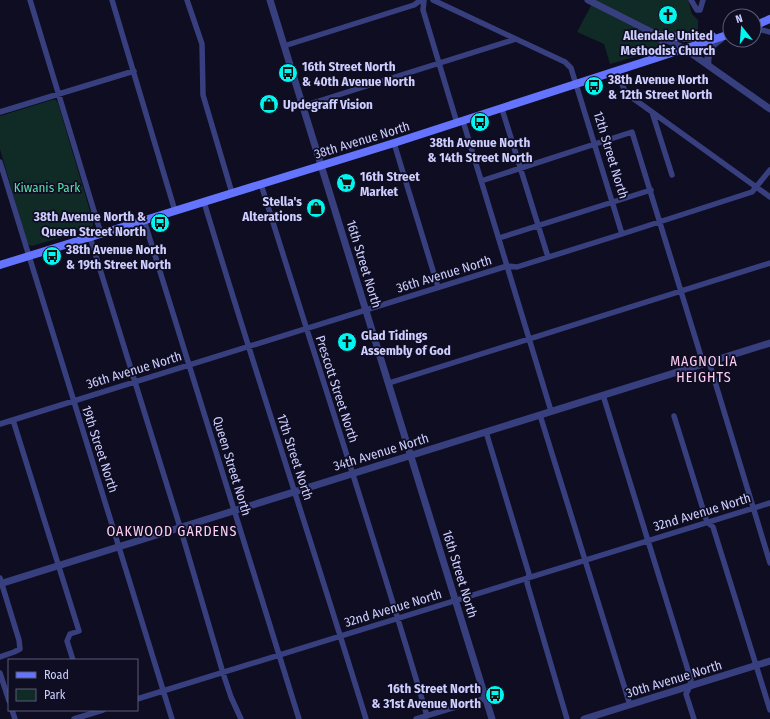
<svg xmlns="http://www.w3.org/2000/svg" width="770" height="719" font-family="'Fira Sans Condensed',sans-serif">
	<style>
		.green { fill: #102a26 }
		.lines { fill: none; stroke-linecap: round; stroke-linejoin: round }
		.minor { stroke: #383f7f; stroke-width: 5.5 }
		.tertiary { stroke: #383f7f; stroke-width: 7 }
		.secondary { stroke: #6474fe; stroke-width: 8 }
		.labels { text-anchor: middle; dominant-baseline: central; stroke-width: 3.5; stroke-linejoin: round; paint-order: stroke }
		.poi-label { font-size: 13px; font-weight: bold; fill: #cdceff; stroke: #0e0d21; text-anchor: start }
		.street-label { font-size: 13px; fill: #cdceff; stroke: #0e0d21 }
		.park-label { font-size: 13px; fill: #59deac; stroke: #0e0d21 }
		.neighbourhood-label { font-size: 14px; letter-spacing: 1px; fill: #ffcff3; stroke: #0e0d21 }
	</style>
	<rect width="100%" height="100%" fill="#0e0d21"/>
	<path class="green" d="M 594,0 L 688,0 L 692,14 L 698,20 L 698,34 L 660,46 L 660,49 L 655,51 L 610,64 L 604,44 L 577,32 Z
		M 52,100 L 56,100 L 58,103 L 93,221 L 93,226 L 86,230 L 32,246 L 29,245 L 27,243 L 0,149 L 0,116 Z"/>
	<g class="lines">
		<path class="minor" d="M 30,0 L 101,234
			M 112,0 L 175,211
			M 187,0 L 202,44 L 203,95 L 232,193
			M 424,0 L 423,10 L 457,123
			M 433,0 L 565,62 L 571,68 L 622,234
			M 691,0 L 697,10 L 700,10 L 703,0
			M 754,28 L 770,32
			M 284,46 L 414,5 L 421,0
			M 617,71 L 624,89 L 634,99 L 770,197
			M 303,106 L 516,39
			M 502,109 L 548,257
			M 0,112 L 134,71
			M 652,112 L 672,175
			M 463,121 L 551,411
			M 394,143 L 438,287
			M 0,162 L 172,719
			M 481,181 L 632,132 L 703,363
			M 261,184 C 316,361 375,538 427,716
			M 204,202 C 256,375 313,546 366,719
			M 144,220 L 299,719
			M 90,237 L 180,527 L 223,673 L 231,697 L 241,719
			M 499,238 L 651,190
			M 709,362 L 770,563
			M 389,383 L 770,263
			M 603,395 L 691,680 L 690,686 L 686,694 L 694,719
			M 540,415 L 630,705
			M 674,416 L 707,522 L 713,527 L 770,710
			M 13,420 L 79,631 L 70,634 L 67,641 L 73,660
			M 0,424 L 507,266 L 517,267 L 622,234 L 752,192 L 770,170
			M 486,432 L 529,574 L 527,583 L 567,719
			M 0,578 L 19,640 L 20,649 L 14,652 L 0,657
			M 0,673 L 9,701
			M 137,699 L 770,503
			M 12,710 L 15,719
			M 74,719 L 103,710
			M 416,719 L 486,698"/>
		<path class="tertiary" d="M 270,0 L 492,719
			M 588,0 L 685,49 L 770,109
			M 656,58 L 663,49 L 662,40 L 659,36
			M 708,65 C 707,52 710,46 721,39
			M 0,584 L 770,343
			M 584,719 L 770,661"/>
		<path class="secondary" d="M 754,26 L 770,19
			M 657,35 L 689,38 L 712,36
			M 0,265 L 394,143 L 730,34"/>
	</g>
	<defs>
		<g id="church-disc" transform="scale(1)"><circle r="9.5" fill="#01f6ef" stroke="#0e0d21"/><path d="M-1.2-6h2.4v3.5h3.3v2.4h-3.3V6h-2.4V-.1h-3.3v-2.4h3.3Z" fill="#111"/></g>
		<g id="bus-disc" transform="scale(1)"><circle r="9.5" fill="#01f6ef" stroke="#0e0d21"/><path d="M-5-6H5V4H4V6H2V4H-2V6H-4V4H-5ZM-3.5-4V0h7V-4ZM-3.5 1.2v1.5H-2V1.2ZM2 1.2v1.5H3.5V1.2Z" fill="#111"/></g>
		<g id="shop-disc" transform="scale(1)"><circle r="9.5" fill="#01f6ef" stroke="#0e0d21"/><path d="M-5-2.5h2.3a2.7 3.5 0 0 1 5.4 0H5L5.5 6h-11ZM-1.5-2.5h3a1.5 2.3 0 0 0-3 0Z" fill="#111"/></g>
		<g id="supermarket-disc" transform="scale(1)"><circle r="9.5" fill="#01f6ef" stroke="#0e0d21"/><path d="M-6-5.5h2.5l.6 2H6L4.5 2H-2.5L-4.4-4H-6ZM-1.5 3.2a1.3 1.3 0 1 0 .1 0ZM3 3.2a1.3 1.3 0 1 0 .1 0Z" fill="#111"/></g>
	</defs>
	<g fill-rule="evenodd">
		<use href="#church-disc" x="668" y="15"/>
		<use href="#bus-disc" x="288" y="73"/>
		<use href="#bus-disc" x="594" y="86"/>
		<use href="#shop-disc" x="269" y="104"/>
		<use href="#bus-disc" x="480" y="122"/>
		<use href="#supermarket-disc" x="346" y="183"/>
		<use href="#shop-disc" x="316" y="208"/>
		<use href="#bus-disc" x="160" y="223"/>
		<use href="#bus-disc" x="52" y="256"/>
		<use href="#church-disc" x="347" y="342"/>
		<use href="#bus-disc" x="495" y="695"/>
	</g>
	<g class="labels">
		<g class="poi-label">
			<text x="668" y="35" text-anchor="middle">Allendale United<tspan x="668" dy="15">Methodist Church</tspan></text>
			<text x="302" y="66">16th Street North<tspan x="302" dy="15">&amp; 40th Avenue North</tspan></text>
			<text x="608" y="79">38th Avenue North<tspan x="608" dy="15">&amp; 12th Street North</tspan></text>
			<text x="283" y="104">Updegraff Vision</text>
			<text x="480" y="142" text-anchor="middle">38th Avenue North<tspan x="480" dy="15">&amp; 14th Street North</tspan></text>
			<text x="360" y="176">16th Street<tspan x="360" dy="15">Market</tspan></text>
			<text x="302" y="201" text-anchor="end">Stella's<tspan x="302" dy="15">Alterations</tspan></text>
			<text x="146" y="216" text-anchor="end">38th Avenue North &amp;<tspan x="146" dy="15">Queen Street North</tspan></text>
			<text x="66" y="249">38th Avenue North<tspan x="66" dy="15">&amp; 19th Street North</tspan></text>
			<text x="361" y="335">Glad Tidings<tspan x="361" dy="15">Assembly of God</tspan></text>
			<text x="481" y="688" text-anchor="end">16th Street North<tspan x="481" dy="15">&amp; 31st Avenue North</tspan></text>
		</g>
		<g class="street-label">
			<text transform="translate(362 140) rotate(-17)">38th Avenue North</text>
			<text transform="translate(611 155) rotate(73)">12th Street North</text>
			<text transform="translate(364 264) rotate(73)">16th Street North</text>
			<text transform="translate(444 274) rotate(-17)">36th Avenue North</text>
			<text transform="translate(134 370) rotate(-17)">36th Avenue North</text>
			<text transform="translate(337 389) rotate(72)">Prescott Street North</text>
			<text transform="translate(100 449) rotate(72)">19th Street North</text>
			<text transform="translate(381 452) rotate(-17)">34th Avenue North</text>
			<text transform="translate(295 457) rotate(72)">17th Street North</text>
			<text transform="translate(232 466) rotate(73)">Queen Street North</text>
			<text transform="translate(702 512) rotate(-17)">32nd Avenue North</text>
			<text transform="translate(460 574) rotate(73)">16th Street North</text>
			<text transform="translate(393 608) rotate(-17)">32nd Avenue North</text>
			<text transform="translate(674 679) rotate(-17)">30th Avenue North</text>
		</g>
		<g class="park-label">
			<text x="47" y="187">Kiwanis Park</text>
		</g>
		<g class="neighbourhood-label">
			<text x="704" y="361">MAGNOLIA<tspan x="704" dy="16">HEIGHTS</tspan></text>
			<text x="172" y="531">OAKWOOD GARDENS</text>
		</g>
	</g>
	<rect x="8" y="659" width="130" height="52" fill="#0e0d21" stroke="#5a5a7a"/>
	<rect x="16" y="672" width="20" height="6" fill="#6474fe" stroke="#5a5a7a"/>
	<text x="44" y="679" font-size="12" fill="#cdceff">Road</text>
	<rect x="16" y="689" width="20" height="12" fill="#102a26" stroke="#5a5a7a"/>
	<text x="44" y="699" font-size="12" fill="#cdceff">Park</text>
	<g transform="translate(742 28) rotate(343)"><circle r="19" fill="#0e0d21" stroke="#5a5a7a"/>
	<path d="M0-3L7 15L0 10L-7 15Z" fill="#01f6ef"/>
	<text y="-6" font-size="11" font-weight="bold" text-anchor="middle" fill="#cdceff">N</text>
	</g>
</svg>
